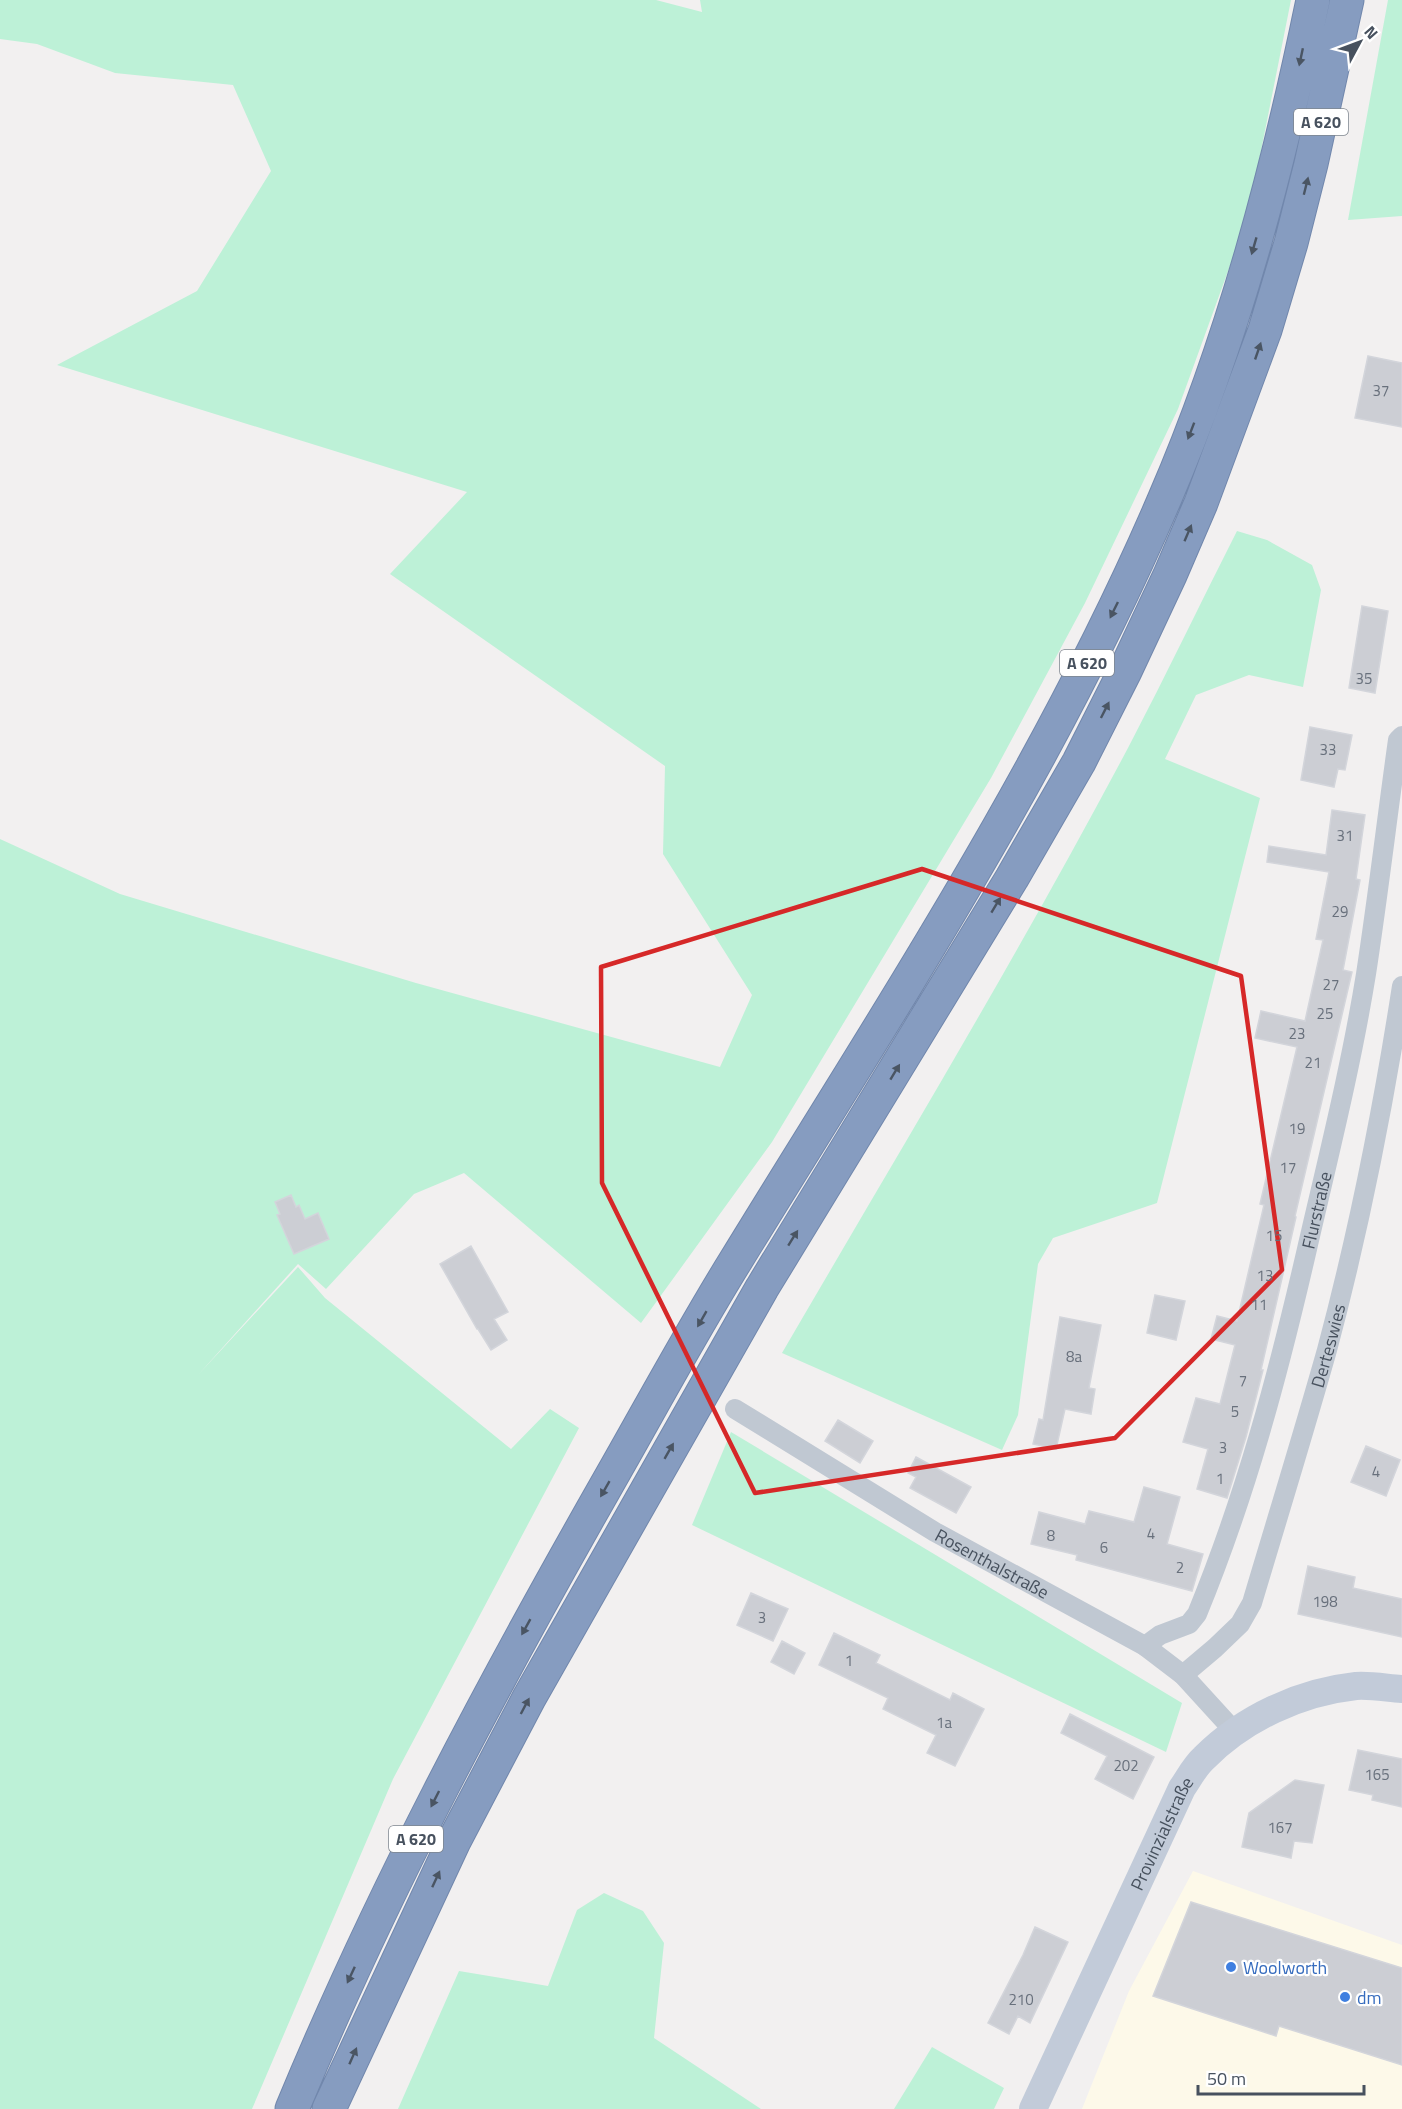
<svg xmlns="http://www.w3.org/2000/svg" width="1402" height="2109" font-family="'Titillium Web',sans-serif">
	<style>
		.commercial { fill: #fdf9e9 }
		.green { fill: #bdf1d7 }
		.building { fill: #ccced4; stroke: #d3d5db; stroke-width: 1.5 }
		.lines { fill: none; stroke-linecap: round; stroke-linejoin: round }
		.highway-casing { stroke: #7187ac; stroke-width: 35 }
		.street { stroke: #c0c8d2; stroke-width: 20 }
		.secondary { stroke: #c2cbd9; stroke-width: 28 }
		.highway { stroke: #869cc0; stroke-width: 33 }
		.oneway { fill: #4a5563 }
		.marked { fill: none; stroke: #d62828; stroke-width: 4.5; stroke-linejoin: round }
		.shop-dot { fill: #3f7fe0; stroke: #fff; stroke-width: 2 }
		.labels { text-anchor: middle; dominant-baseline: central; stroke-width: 4.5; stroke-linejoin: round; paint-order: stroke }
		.number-label { font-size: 15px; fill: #68707c }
		.shield { fill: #fff; stroke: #7e858e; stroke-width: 1.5 }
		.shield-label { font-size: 16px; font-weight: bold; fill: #47515e }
		.street-label { font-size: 18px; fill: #47515e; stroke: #fff }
		.shop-label { font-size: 18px; fill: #366cbe; stroke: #fff; text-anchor: start }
	</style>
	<rect width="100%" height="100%" fill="#f2f0f0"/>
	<path class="commercial" d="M 1193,1871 L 1402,1945 L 1402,2109 L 1082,2109 L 1129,1991 Z"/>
	<path class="green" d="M 0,0 L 656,0 L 702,12 L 700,0 L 1291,0 L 1248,216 L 1178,409 L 1085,603 L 991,778 L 772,1142 L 641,1323 L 464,1173 L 414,1194 L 326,1289 L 298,1264 L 198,1375 L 298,1267 L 325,1298 L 511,1449 L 550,1409 L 579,1428 L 393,1779 L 252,2109 L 0,2109 L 0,839 L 120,894 L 416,983 L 720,1067 L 752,995 L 663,854 L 665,766 L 390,574 L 467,492 L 57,365 L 197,291 L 271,171 L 233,85 L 115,73 L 37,44 L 0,39 Z
		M 1388,0 L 1402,0 L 1402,216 L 1348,220 Z
		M 1237,531 L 1267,540 L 1312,565 L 1321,590 L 1303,687 L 1249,675 L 1196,695 L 1165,759 L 1260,798 L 1157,1203 L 1053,1238 L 1038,1264 L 1018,1415 L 1002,1450 L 782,1353 C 899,1152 1020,952 1129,746 C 1166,675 1201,602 1237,531 Z
		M 731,1432 L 1182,1703 L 1166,1752 L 692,1525 Z
		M 604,1893 L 643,1911 L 664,1943 L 654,2038 L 761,2109 L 398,2109 L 459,1971 L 548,1986 L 577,1910 Z
		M 932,2047 L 1004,2088 L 994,2109 L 894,2109 Z"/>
	<path class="building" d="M 1368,356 L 1402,363 L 1402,427 L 1355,418 Z
		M 1362,606 L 1388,611 L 1375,693 L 1349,688 Z
		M 1310,727 L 1352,735 L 1345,770 L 1338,769 L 1334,787 L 1301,780 Z
		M 1332,810 L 1365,815 L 1356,879 L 1360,880 L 1343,970 L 1352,972 L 1295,1216 L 1296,1217 L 1261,1370 L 1263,1370 L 1246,1437 L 1227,1498 L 1197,1489 L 1208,1449 L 1183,1442 L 1196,1398 L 1220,1404 L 1235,1345 L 1211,1339 L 1217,1316 L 1237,1321 L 1264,1205 L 1260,1204 L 1297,1047 L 1255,1038 L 1261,1011 L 1305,1021 L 1323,940 L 1316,939 L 1329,872 L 1267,862 L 1269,846 L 1326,855 Z
		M 291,1195 L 296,1207 L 299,1205 L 305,1219 L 318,1213 L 329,1239 L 294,1254 L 277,1215 L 280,1214 L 275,1202 Z
		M 471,1246 L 508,1312 L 494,1319 L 507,1340 L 491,1350 L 478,1329 L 477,1329 L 440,1264 Z
		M 1155,1295 L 1185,1301 L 1176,1340 L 1147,1333 Z
		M 1060,1317 L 1101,1325 L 1089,1388 L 1095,1389 L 1091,1414 L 1065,1409 L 1056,1449 L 1033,1444 L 1039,1419 L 1043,1420 Z
		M 838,1420 L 873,1441 L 860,1463 L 825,1441 Z
		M 1366,1446 L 1400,1460 L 1386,1496 L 1351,1482 Z
		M 916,1457 L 971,1487 L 956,1513 L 910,1488 L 916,1477 L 908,1473 Z
		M 1144,1487 L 1180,1497 L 1167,1544 L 1203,1554 L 1192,1591 L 1076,1560 L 1077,1555 L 1031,1544 L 1039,1512 L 1085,1524 L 1089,1511 L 1134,1522 Z
		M 1308,1566 L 1355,1577 L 1353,1588 L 1402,1599 L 1402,1637 L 1298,1614 Z
		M 751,1593 L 788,1609 L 773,1641 L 737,1625 Z
		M 834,1633 L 880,1655 L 876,1663 L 950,1700 L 953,1693 L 984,1709 L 955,1766 L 927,1753 L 936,1735 L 883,1709 L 888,1698 L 819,1665 Z
		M 782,1641 L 805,1653 L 794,1674 L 771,1662 Z
		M 1070,1714 L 1154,1757 L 1133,1799 L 1095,1779 L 1107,1756 L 1061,1733 Z
		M 1358,1750 L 1402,1759 L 1402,1807 L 1372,1800 L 1373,1795 L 1349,1790 Z
		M 1295,1780 L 1324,1785 L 1312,1843 L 1294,1841 L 1291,1858 L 1242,1847 L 1249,1813 Z
		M 1191,1902 L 1402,1968 L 1402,2065 L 1279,2026 L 1276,2036 L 1153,1996 Z
		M 1035,1927 L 1068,1942 L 1030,2023 L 1018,2016 L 1009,2034 L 988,2023 L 1023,1955 Z"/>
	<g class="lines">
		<g class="highway-casing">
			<path id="highway" d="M 292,2109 C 381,1894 491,1688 606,1486 C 649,1411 690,1334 736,1260 C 888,1012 1050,767 1165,498 C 1234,338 1278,170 1313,0
				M 329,2109 L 454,1841 L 529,1698 L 762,1288 L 1012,878 L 1079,762 L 1125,671 L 1170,575 L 1201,503 L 1265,330 L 1291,243 L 1311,164 L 1347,0"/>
		</g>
		<g class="street">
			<path id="s1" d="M 735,1409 L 935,1532 L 1145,1646 L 1183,1675 L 1235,1732"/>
			<path id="s2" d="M 1145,1646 L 1160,1635 L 1189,1624 L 1197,1614 C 1246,1495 1278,1375 1307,1249 C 1328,1158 1351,1067 1366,974 C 1378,896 1387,818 1398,740 L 1402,736"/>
			<path id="s3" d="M 1183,1675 L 1215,1648 L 1240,1624 L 1252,1603 C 1277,1519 1303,1435 1327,1350 C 1359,1230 1383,1109 1402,986"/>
		</g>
		<path class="secondary" id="s4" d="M 1033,2109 L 1182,1788 C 1189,1778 1195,1766 1204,1758 C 1244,1718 1300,1692 1356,1686 C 1371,1685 1387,1688 1402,1689"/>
		<use href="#highway" class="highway"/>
	</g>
	<defs><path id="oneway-solid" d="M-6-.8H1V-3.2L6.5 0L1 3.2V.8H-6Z" transform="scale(1.5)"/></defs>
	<g class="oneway">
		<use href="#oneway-solid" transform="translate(1301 57) rotate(102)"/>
		<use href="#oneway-solid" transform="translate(1306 186) rotate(-76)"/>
		<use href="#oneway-solid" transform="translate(1254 246) rotate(106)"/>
		<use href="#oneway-solid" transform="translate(1258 351) rotate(-71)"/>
		<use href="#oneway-solid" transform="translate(1191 431) rotate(111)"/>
		<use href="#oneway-solid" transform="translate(1188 533) rotate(-67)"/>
		<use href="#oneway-solid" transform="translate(1114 610) rotate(116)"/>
		<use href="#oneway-solid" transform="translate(1105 710) rotate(-63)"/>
		<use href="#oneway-solid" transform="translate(996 905) rotate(-59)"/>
		<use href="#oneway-solid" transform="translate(895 1072) rotate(-59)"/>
		<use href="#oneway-solid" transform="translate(793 1238) rotate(-58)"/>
		<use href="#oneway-solid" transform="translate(702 1319) rotate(120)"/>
		<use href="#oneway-solid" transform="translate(669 1451) rotate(-60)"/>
		<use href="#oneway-solid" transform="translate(605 1489) rotate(120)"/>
		<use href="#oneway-solid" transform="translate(526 1627) rotate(119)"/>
		<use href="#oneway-solid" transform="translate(525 1706) rotate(-62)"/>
		<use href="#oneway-solid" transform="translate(435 1799) rotate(117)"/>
		<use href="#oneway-solid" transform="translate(436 1879) rotate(-65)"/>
		<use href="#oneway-solid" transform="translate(351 1975) rotate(115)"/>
		<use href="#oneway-solid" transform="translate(353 2056) rotate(-66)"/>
	</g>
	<path class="marked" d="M 922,869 L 1241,976 L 1282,1270 L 1115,1438 L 755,1493 L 602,1183 L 601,967 Z"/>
	<g class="shop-dot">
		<circle cx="1231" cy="1967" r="6"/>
		<circle cx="1345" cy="1997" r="6"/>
	</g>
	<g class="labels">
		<g class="number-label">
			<text x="1381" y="390">37</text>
			<text x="1364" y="678">35</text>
			<text x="1328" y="749">33</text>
			<text x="1345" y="835">31</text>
			<text x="1340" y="911">29</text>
			<text x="1331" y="984">27</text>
			<text x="1325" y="1013">25</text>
			<text x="1297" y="1033">23</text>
			<text x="1313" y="1062">21</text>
			<text x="1297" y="1128">19</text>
			<text x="1288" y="1167">17</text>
			<text x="1274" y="1235">15</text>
			<text x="1265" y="1275">13</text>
			<text x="1259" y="1304">11</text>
			<text x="1074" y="1356">8a</text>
			<text x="1243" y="1380">7</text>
			<text x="1235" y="1411">5</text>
			<text x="1223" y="1447">3</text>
			<text x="1376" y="1471">4</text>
			<text x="1220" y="1478">1</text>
			<text x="1151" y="1533">4</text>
			<text x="1051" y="1535">8</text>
			<text x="1104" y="1547">6</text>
			<text x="1180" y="1567">2</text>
			<text x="1325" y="1601">198</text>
			<text x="762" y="1617">3</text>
			<text x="849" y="1660">1</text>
			<text x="944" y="1722">1a</text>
			<text x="1126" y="1765">202</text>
			<text x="1377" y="1774">165</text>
			<text x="1280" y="1827">167</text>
			<text x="1021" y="1999">210</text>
		</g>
		<g class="shield">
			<rect x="1294" y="109" width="54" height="26" rx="4.5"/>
			<rect x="1060" y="650" width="54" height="26" rx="4.5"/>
			<rect x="389" y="1826" width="54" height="26" rx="4.5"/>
		</g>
		<g class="shield-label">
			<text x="1321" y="122">A 620</text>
			<text x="1087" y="663">A 620</text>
			<text x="416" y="1839">A 620</text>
		</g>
		<g class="street-label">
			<text stroke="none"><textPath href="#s2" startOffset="484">Flurstraße</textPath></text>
			<text stroke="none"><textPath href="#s3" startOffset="369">Derteswies</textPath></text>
			<text stroke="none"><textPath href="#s1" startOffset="300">Rosenthalstraße</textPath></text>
			<text stroke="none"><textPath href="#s4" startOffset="304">Provinzialstraße</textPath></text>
		</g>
		<g class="shop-label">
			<text x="1243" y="1967">Woolworth</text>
			<text x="1357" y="1997">dm</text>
		</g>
	</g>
	<g transform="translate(1360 42) rotate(49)" stroke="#ffffff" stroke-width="4.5" paint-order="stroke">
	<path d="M0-4.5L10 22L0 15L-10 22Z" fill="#47515e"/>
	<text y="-9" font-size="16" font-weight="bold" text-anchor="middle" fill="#47515e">N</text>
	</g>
	<path d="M1198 2085v9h166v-9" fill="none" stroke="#47515e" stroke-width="3"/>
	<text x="1207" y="2085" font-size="18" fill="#47515e" stroke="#ffffff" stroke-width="4.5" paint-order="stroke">50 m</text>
</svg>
